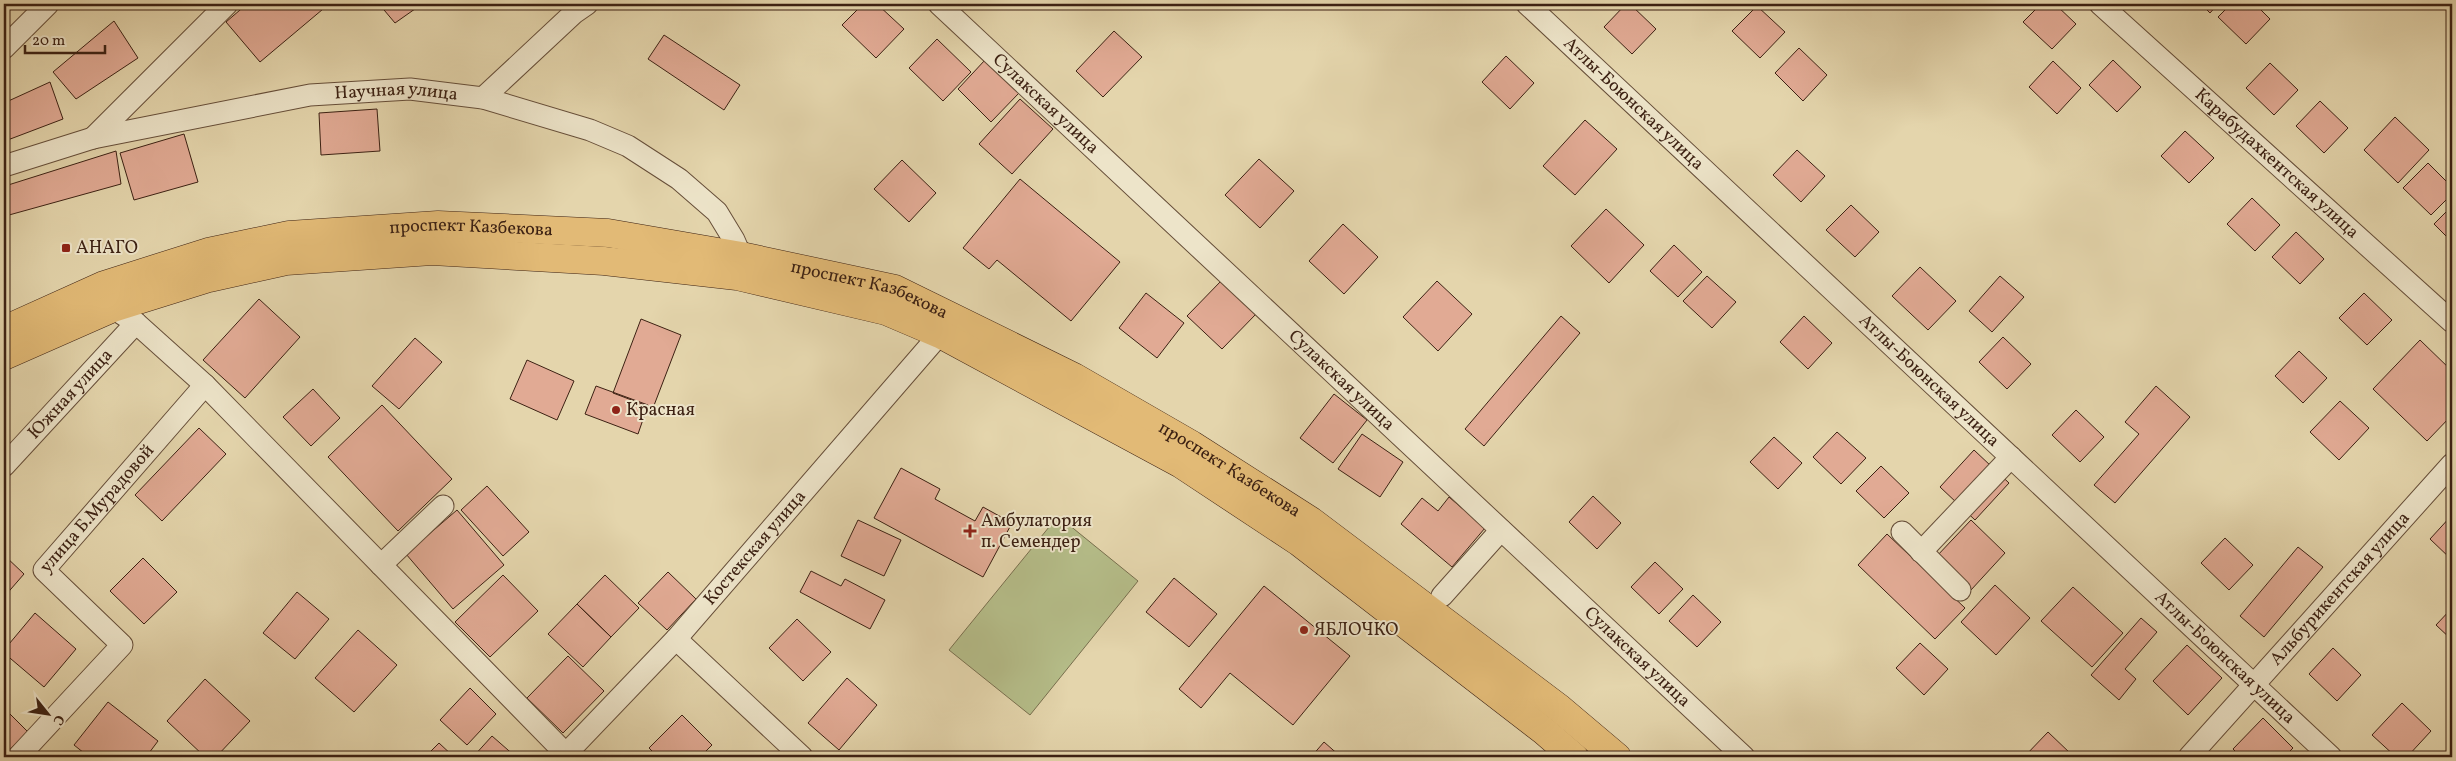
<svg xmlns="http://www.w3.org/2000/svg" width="2456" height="761" font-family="Vollkorn,serif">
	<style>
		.green { fill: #b5bd89; stroke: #786f4e }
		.building { fill: #e1aa94; stroke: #3c2113 }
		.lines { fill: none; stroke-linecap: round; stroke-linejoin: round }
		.minor-casing { stroke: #664e39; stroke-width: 23 }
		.trunk-casing { stroke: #3c2113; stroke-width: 29 }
		.minor { stroke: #ede4c9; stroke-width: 21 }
		.trunk { stroke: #e2ba76; stroke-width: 28 }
		.poi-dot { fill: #8f2418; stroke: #ede4c9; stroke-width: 2 }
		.labels { text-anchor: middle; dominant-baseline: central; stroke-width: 4; stroke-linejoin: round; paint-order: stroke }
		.street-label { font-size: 18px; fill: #3c2113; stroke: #ede4c9 }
		.poi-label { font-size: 18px; fill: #3c2113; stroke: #ede4c9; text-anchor: start }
	</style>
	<rect width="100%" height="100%" fill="#e4d5ac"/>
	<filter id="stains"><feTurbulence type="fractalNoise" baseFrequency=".004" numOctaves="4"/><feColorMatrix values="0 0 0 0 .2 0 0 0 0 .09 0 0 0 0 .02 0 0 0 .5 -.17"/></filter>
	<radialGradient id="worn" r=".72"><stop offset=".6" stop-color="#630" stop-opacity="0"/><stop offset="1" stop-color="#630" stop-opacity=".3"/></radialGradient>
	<path class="green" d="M 1058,516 L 1138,581 L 1030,715 L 949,650 Z"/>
	<path class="building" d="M 247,4 L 329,4 L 260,62 L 226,22 Z
		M 379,4 L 422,4 L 395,23 Z
		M 863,4 L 877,4 L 904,29 L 876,58 L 842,25 Z
		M 1626,4 L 1630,4 L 1656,29 L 1632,54 L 1604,27 Z
		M 2041,4 L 2055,4 L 2076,24 L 2052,49 L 2023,22 Z
		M 2201,4 L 2218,4 L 2210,13 Z
		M 2231,4 L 2255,4 L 2270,19 L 2246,44 L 2218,17 Z
		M 1757,6 L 1785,32 L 1760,58 L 1732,31 Z
		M 114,21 L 138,58 L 76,99 L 53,72 Z
		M 1114,31 L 1142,57 L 1103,97 L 1076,71 Z
		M 664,35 L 740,85 L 724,110 L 648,59 Z
		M 937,39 L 971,72 L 943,101 L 909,68 Z
		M 1799,48 L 1827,75 L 1803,101 L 1775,73 Z
		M 1506,56 L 1534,83 L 1510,109 L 1482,82 Z
		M 985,60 L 1019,93 L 991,122 L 958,89 Z
		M 2113,60 L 2141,87 L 2117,112 L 2089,85 Z
		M 2053,61 L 2081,88 L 2057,114 L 2029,87 Z
		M 2270,63 L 2298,90 L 2274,115 L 2246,88 Z
		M 50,82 L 63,119 L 5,141 L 4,103 Z
		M 1020,99 L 1053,129 L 1012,174 L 979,144 Z
		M 2320,101 L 2348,128 L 2324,153 L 2296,126 Z
		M 377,109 L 380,151 L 321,155 L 319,113 Z
		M 2395,117 L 2429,150 L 2398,183 L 2364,150 Z
		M 1585,120 L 1617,149 L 1575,195 L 1543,166 Z
		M 2185,131 L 2214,158 L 2189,183 L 2161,156 Z
		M 184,134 L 198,182 L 134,200 L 120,153 Z
		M 1797,150 L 1825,176 L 1801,202 L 1773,175 Z
		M 116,151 L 121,184 L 9,215 L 5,186 Z
		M 1259,159 L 1294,191 L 1260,228 L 1225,195 Z
		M 902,160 L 936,193 L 909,222 L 874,189 Z
		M 2428,163 L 2452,187 L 2452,194 L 2431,215 L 2403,188 Z
		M 1020,179 L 1120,262 L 1071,321 L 997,260 L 989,269 L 963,248 Z
		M 2252,198 L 2280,225 L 2255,251 L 2227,224 Z
		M 1851,205 L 1879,232 L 1855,257 L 1826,230 Z
		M 2452,206 L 2452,242 L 2434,224 Z
		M 1606,209 L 1644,245 L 1609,283 L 1571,246 Z
		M 1343,224 L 1378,257 L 1344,294 L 1309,261 Z
		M 2296,232 L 2324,259 L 2300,284 L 2272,257 Z
		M 1674,245 L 1702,272 L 1678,297 L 1650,271 Z
		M 1920,267 L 1956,301 L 1928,330 L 1892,296 Z
		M 1707,276 L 1736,302 L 1712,328 L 1683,301 Z
		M 2000,276 L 2024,297 L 1992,332 L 1969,311 Z
		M 1222,280 L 1257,313 L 1222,349 L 1187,316 Z
		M 1437,281 L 1472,314 L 1438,351 L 1403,317 Z
		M 1146,293 L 1184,323 L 1157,358 L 1119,328 Z
		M 2364,293 L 2392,320 L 2367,345 L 2339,318 Z
		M 259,299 L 300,337 L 245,398 L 203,360 Z
		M 1561,316 L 1580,333 L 1484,446 L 1465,429 Z
		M 1804,316 L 1832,343 L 1808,369 L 1780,342 Z
		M 641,319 L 681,335 L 653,408 L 613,393 Z
		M 2003,337 L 2031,364 L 2007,389 L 1979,362 Z
		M 415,338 L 442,362 L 399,409 L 372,386 Z
		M 2420,340 L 2452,371 L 2452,415 L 2427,441 L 2373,389 Z
		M 2299,351 L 2327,378 L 2303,403 L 2275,376 Z
		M 527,360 L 574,381 L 557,420 L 510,399 Z
		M 596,386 L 648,405 L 638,434 L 585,414 Z
		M 2156,386 L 2190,417 L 2115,503 L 2094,485 L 2139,434 L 2125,422 Z
		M 313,389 L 340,418 L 311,446 L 283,417 Z
		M 1334,394 L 1367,420 L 1333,463 L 1300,438 Z
		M 2340,401 L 2369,428 L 2339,460 L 2310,432 Z
		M 382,405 L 452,479 L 398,531 L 328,457 Z
		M 2076,410 L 2104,437 L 2080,462 L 2052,435 Z
		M 199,428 L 226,454 L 162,521 L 135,495 Z
		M 1837,432 L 1866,458 L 1841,484 L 1813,457 Z
		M 1362,434 L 1403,462 L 1380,497 L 1338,469 Z
		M 1774,437 L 1802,463 L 1778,489 L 1750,462 Z
		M 1974,450 L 2009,483 L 1975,520 L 1940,487 Z
		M 1881,466 L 1909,493 L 1884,518 L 1856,491 Z
		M 901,468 L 940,489 L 935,499 L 975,521 L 983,507 L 1012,523 L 983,577 L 874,518 Z
		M 487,486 L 529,532 L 503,556 L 461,510 Z
		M 1593,496 L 1621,523 L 1597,549 L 1569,522 Z
		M 1449,497 L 1485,528 L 1452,567 L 1401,524 L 1422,498 L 1438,511 Z
		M 457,510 L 504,565 L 453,609 L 406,554 Z
		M 2452,515 L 2452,560 L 2430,539 Z
		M 858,520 L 901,540 L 884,576 L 841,556 Z
		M 1971,520 L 2005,553 L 1971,590 L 1936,557 Z
		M 1887,534 L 1965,608 L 1935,639 L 1858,565 Z
		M 2225,538 L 2253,565 L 2229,590 L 2201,563 Z
		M 2298,547 L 2323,567 L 2264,637 L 2240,616 Z
		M 4,555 L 24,574 L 4,597 Z
		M 143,558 L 177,592 L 144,624 L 110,591 Z
		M 1655,562 L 1683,589 L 1659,614 L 1631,587 Z
		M 811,571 L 841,586 L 845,579 L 885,600 L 870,629 L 800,592 Z
		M 668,572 L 696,599 L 667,630 L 638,603 Z
		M 503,575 L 538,611 L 490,657 L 455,622 Z
		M 605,575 L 639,608 L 611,637 L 577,604 Z
		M 1174,578 L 1217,614 L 1189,647 L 1146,612 Z
		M 1995,585 L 2030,618 L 1996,655 L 1961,622 Z
		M 1264,586 L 1350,656 L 1293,725 L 1230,673 L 1201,708 L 1179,689 Z
		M 2073,587 L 2123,633 L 2092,667 L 2041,621 Z
		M 297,592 L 329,619 L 295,659 L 263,633 Z
		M 1693,595 L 1721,622 L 1697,647 L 1669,621 Z
		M 577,604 L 611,637 L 583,667 L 548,634 Z
		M 2452,608 L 2452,640 L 2436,625 Z
		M 35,613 L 76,649 L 44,687 L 4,653 L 4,650 Z
		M 2141,618 L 2157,632 L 2125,669 L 2136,679 L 2119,700 L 2091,675 Z
		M 797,619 L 831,652 L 803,681 L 769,648 Z
		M 358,630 L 397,665 L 354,712 L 315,678 Z
		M 1920,643 L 1948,669 L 1924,695 L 1896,668 Z
		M 2187,645 L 2222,678 L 2188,715 L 2153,681 Z
		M 2333,648 L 2361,675 L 2337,701 L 2309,674 Z
		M 568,656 L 604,691 L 563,733 L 527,698 Z
		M 847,678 L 877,705 L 839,750 L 808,723 Z
		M 205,679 L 250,721 L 216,757 L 205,757 L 167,721 Z
		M 470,688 L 496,714 L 467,745 L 440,720 Z
		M 108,702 L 158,741 L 146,757 L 89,757 L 74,745 Z
		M 2402,703 L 2431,731 L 2407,757 L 2396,757 L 2372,735 Z
		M 4,708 L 28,732 L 4,755 Z
		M 682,715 L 712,745 L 700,757 L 658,757 L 649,748 Z
		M 2263,718 L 2293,748 L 2284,757 L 2241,757 L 2233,749 Z
		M 2048,732 L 2071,754 L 2068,757 L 2024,757 Z
		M 492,736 L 516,757 L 473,757 Z
		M 1324,742 L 1341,757 L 1311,757 Z
		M 439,743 L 454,757 L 425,757 Z"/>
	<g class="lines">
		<g class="minor-casing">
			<g id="minor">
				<path id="s1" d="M 939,4 L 1744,757"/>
				<path id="s2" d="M 1527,4 L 2331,757"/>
				<path id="s3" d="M 2100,4 L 2452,322"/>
				<path d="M 4,48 L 48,4"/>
				<path d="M 483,98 L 574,13 L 587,4"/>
				<path d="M 93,138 L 227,4"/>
				<path id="s4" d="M 4,166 L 93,138 L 310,95 L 410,89 L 483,98 L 590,130 L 628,146 L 679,179 L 717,212 L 734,240 L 741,256 L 739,268"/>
				<path d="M 113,308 L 136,323 L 205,385 L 566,754"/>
				<path id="s5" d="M 4,466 L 136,323"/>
				<path d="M 1902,532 L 1960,590"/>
				<path d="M 1921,552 L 2011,457"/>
				<path d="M 381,565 L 443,506"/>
				<path d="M 1442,596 L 1501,530"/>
				<path d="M 676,639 L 802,757"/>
				<path id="s6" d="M 18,757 L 122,645 L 44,570 L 205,385"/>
				<path id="s7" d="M 563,757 L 676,639 L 940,334"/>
				<path id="s8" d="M 2189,757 L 2452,464"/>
			</g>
		</g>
		<g class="trunk-casing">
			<g id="trunk">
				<path id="s9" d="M 4,330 L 104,285 L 208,252 L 289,235 L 438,225 L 608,233 L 741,256 L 895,289 L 1074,377 L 1192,445 L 1311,521 L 1559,708 L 1617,757"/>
				<path d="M 4,356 L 113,308 L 209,278 L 286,261 L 432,251 L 604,261 L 737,276 L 886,311 L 940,334 L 1181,464 L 1299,542 L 1544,731 L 1574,757"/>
			</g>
		</g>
		<use href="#minor" class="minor"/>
		<use href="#trunk" class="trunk"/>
	</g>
	<g class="poi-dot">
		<rect x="61" y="243" width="10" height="10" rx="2.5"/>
		<circle cx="616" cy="410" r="5"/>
		<path d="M967.5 523.5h5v5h5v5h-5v5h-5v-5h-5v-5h5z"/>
		<circle cx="1304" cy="630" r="5"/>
	</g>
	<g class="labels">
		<g class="street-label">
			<text stroke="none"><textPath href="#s4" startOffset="401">Научная улица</textPath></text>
			<text stroke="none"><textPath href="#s1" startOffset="146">Сулакская улица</textPath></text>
			<text stroke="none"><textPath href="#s2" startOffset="146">Атлы-Боюнская улица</textPath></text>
			<text stroke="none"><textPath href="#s3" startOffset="238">Карабудахкентская улица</textPath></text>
			<text stroke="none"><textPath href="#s9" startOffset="484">проспект Казбекова</textPath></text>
			<text stroke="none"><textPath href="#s9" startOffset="889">проспект Казбекова</textPath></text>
			<text stroke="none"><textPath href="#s1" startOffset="551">Сулакская улица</textPath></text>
			<text stroke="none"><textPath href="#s2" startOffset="551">Атлы-Боюнская улица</textPath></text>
			<text stroke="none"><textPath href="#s5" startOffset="98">Южная улица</textPath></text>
			<text stroke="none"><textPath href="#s9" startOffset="1294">проспект Казбекова</textPath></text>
			<text stroke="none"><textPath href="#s6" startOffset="342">улица Б.Мурадовой</textPath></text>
			<text stroke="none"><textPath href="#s7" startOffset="284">Костекская улица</textPath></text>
			<text stroke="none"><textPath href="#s8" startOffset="226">Альбурикентская улица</textPath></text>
			<text stroke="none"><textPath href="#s1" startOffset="956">Сулакская улица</textPath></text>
			<text stroke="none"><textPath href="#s2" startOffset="956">Атлы-Боюнская улица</textPath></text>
		</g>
		<g class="poi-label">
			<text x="76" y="248">АНАГО</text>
			<text x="626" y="410">Красная</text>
			<text x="981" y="521">Амбулатория<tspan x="981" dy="21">п. Семендер</tspan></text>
			<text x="1314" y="630">ЯБЛОЧКО</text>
		</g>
	</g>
	<rect width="2456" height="761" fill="none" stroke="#e4d5ac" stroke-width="20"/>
	<rect x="5" y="5" width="2446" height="751" fill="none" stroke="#3c2113" stroke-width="2.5"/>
	<rect x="10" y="10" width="2436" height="741" fill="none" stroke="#3c2113"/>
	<g transform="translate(48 714) rotate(120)" stroke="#ede4c9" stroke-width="4" paint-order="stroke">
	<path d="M0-4L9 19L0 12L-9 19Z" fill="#3c2113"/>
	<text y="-8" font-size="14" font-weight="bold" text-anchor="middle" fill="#3c2113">С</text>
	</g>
	<path d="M25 45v8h80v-8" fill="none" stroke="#3c2113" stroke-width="2.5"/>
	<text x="32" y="45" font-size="15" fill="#3c2113" stroke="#ede4c9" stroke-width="4" paint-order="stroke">20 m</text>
	<rect width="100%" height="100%" filter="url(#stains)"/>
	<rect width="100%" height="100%" fill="url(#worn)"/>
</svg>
